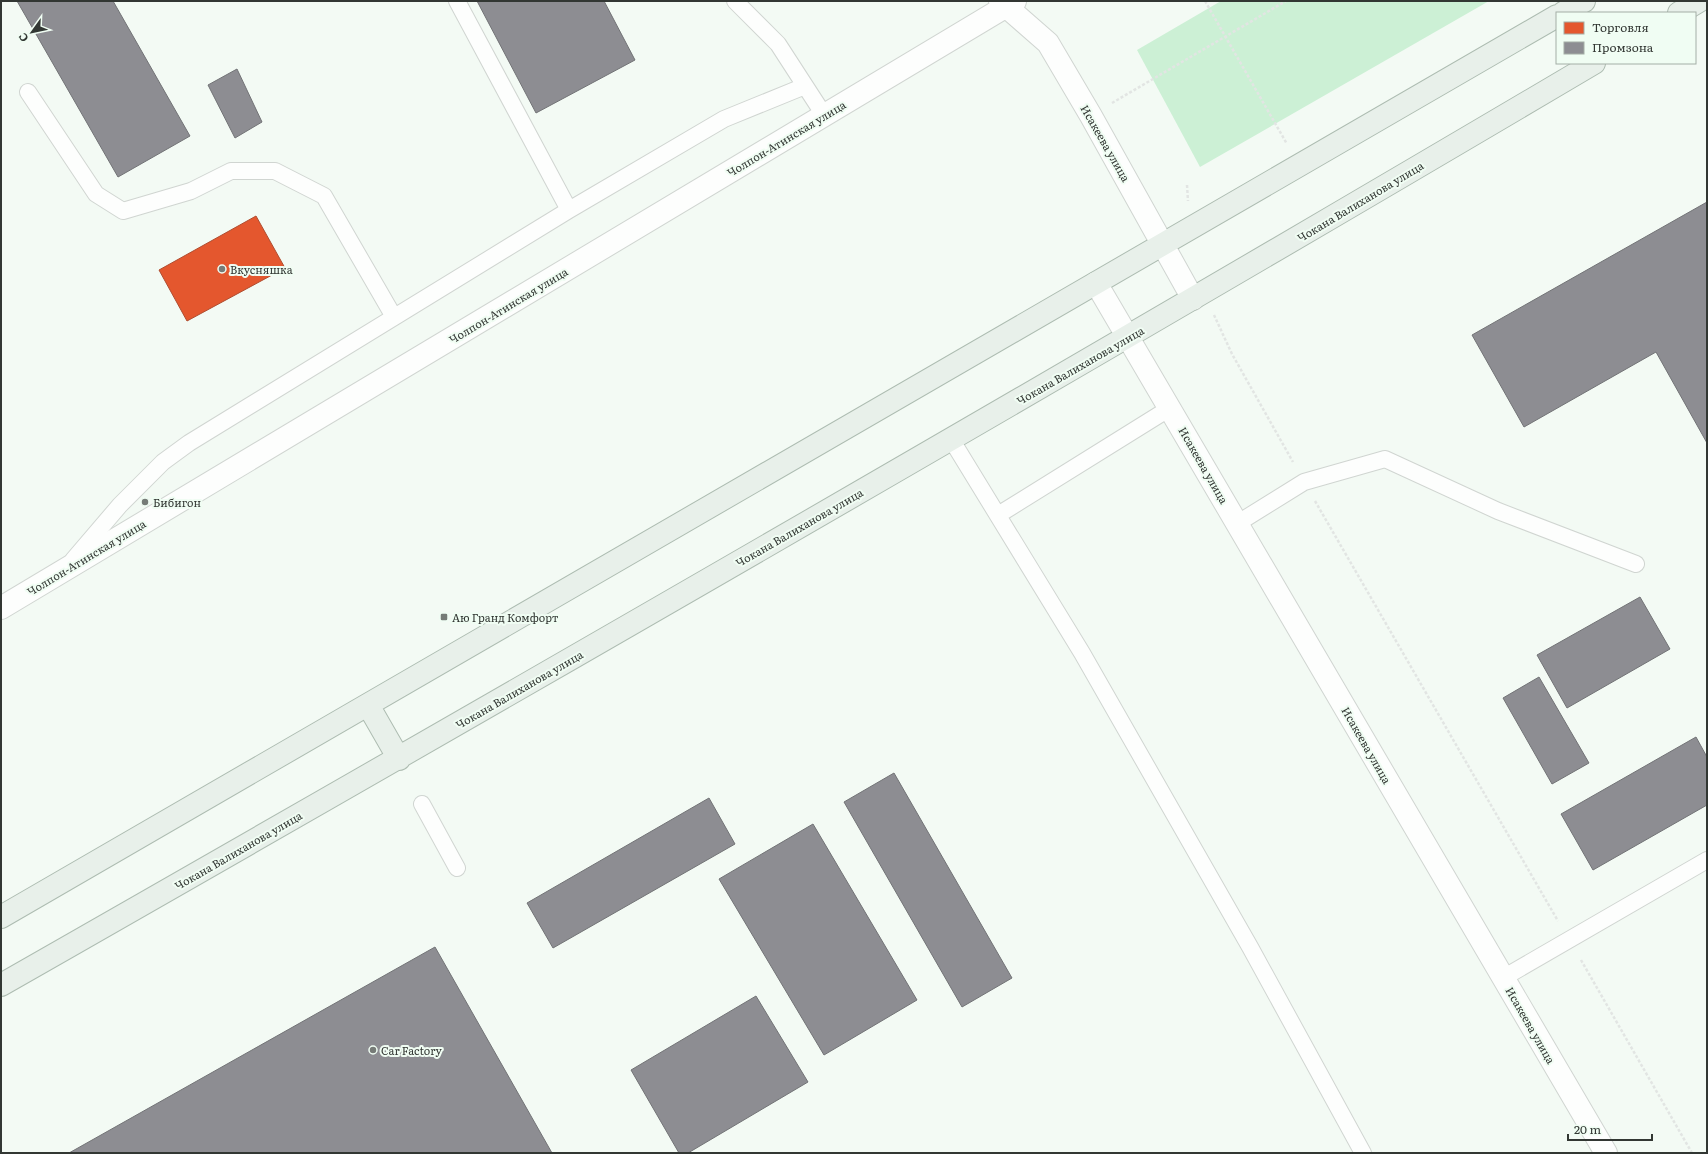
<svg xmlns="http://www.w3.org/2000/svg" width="1708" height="1154" font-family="Literata,serif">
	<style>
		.green { fill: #ccf0d5 }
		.shops { fill: #e4572e; stroke: #af4d30 }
		.industry { fill: #8d8d92; stroke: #727376 }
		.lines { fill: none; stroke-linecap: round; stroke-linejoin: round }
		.service-casing { stroke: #d0d5d1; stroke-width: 18 }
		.minor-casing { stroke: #d0d5d1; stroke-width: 24 }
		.tertiary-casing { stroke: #d0d5d1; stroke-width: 24 }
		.primary-casing { stroke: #adbcb1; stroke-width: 24 }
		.path { stroke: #e2e5e3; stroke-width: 2.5; stroke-dasharray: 3 2; stroke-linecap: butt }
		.service { stroke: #fdfefd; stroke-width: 16 }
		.minor { stroke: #fdfefd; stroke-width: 22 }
		.tertiary { stroke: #fdfefd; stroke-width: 22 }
		.primary { stroke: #e8f0ea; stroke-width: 22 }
		.poi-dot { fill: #767b77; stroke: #f0fdf3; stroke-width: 1.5 }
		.labels { text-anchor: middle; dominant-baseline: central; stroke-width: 4; stroke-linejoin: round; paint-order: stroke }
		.street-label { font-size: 11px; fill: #323733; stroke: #f0fdf3 }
		.poi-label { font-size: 11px; fill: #323733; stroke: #f0fdf3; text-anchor: start }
	</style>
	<rect width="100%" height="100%" fill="#f3faf4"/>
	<path class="green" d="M 1221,1 L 1489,1 L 1200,167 L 1137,50 Z"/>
	<path class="shops" d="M 256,216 L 285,268 L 187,321 L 159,270 Z"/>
	<path class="industry" d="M 17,1 L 113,1 L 190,136 L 118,177 Z
		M 477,1 L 604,1 L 635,60 L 536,113 Z
		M 237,69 L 262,122 L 235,138 L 208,85 Z
		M 1707,202 L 1707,443 L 1656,352 L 1524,427 L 1472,335 Z
		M 1640,597 L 1670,649 L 1567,708 L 1537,655 Z
		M 1539,677 L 1589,763 L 1552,784 L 1503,698 Z
		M 1696,737 L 1707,757 L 1707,805 L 1593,870 L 1561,814 Z
		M 894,773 L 1012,978 L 962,1007 L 844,802 Z
		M 709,798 L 735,844 L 553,948 L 527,903 Z
		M 813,824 L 917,1000 L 824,1055 L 719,879 Z
		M 435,947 L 552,1153 L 69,1153 Z
		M 756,996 L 808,1082 L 688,1153 L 679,1153 L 631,1070 Z"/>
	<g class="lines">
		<g class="service-casing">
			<path id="service" d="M 457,1 L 569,210
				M 735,1 L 778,44 L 824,115
				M 28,92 L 96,194 L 123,211 L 191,191 L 231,171 L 275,171 L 324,196 L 394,317
				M 951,439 L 1082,653 L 1250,947 L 1363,1153
				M 998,515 L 1170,408
				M 1238,523 L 1304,482 L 1385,459 L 1498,511 L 1636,564
				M 73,560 L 120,505 L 163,462 L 189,443 L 569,210 L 724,119 L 805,86
				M 422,804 L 457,868
				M 1503,978 L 1707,860"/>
		</g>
		<g class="minor-casing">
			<path id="minor" d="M 1096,283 L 1606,1153"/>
		</g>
		<g class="tertiary-casing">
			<path id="tertiary" d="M 1000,1 L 1048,43 L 1091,116 L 1193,299
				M 1,608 L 1015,1"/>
		</g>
		<g class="primary-casing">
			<path id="primary" d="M 1563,13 L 1584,1
				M 1679,13 L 1699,1
				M 368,705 L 399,759
				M 1,917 L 1557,16
				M 1,985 C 534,681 1066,375 1594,63"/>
		</g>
		<path class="path" d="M 1205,1 L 1287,144
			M 1112,103 L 1286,1
			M 1187,185 L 1188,201
			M 1214,315 L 1232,354 L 1293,462
			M 1315,501 L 1558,921
			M 1581,960 L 1692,1153"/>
		<use href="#service" class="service"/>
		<use href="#minor" class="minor"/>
		<use href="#tertiary" class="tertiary"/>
		<use href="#primary" class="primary"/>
	</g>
	<g class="poi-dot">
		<circle cx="222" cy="269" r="4"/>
		<circle cx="145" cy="502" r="4"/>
		<rect x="440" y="613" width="8" height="8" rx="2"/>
		<circle cx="373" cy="1050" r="4"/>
	</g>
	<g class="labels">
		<g class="street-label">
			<text transform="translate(786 138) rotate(-31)">Чолпон-Атинская улица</text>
			<text transform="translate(1106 143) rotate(60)">Исакеева улица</text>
			<text transform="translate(1360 201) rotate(-31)">Чокана Валиханова улица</text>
			<text transform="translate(508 305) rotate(-31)">Чолпон-Атинская улица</text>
			<text transform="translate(1080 365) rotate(-30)">Чокана Валиханова улица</text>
			<text transform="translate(1204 465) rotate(60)">Исакеева улица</text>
			<text transform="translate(799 527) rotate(-30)">Чокана Валиханова улица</text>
			<text transform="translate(86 557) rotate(-31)">Чолпон-Атинская улица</text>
			<text transform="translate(519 689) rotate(-30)">Чокана Валиханова улица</text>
			<text transform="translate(1367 745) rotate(60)">Исакеева улица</text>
			<text transform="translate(238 850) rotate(-30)">Чокана Валиханова улица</text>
			<text transform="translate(1531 1025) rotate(60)">Исакеева улица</text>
		</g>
		<g class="poi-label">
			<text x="230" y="269">Вкусняшка</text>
			<text x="153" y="502">Бибигон</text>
			<text x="452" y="617">Аю Гранд Комфорт</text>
			<text x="381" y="1050">Car Factory</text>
		</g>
	</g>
	<rect width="1708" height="1154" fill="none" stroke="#323733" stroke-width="4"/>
	<rect x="1556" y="12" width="140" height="52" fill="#f0fdf3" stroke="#a4aea6"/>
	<rect x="1564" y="22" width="20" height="12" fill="#e4572e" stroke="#a4aea6"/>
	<text x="1592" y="32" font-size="12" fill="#323733">Торговля</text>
	<rect x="1564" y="42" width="20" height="12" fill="#8d8d92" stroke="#a4aea6"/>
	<text x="1592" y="52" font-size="12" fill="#323733">Промзона</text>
	<g transform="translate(32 32) rotate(237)" stroke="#f0fdf3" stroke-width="3" paint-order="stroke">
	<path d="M0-3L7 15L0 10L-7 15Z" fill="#323733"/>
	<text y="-6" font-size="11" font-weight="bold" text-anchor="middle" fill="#323733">С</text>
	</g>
	<path d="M1568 1134v6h84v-6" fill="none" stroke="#323733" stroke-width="2"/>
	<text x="1574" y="1134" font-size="12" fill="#323733" stroke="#f0fdf3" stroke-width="3" paint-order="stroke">20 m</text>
</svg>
